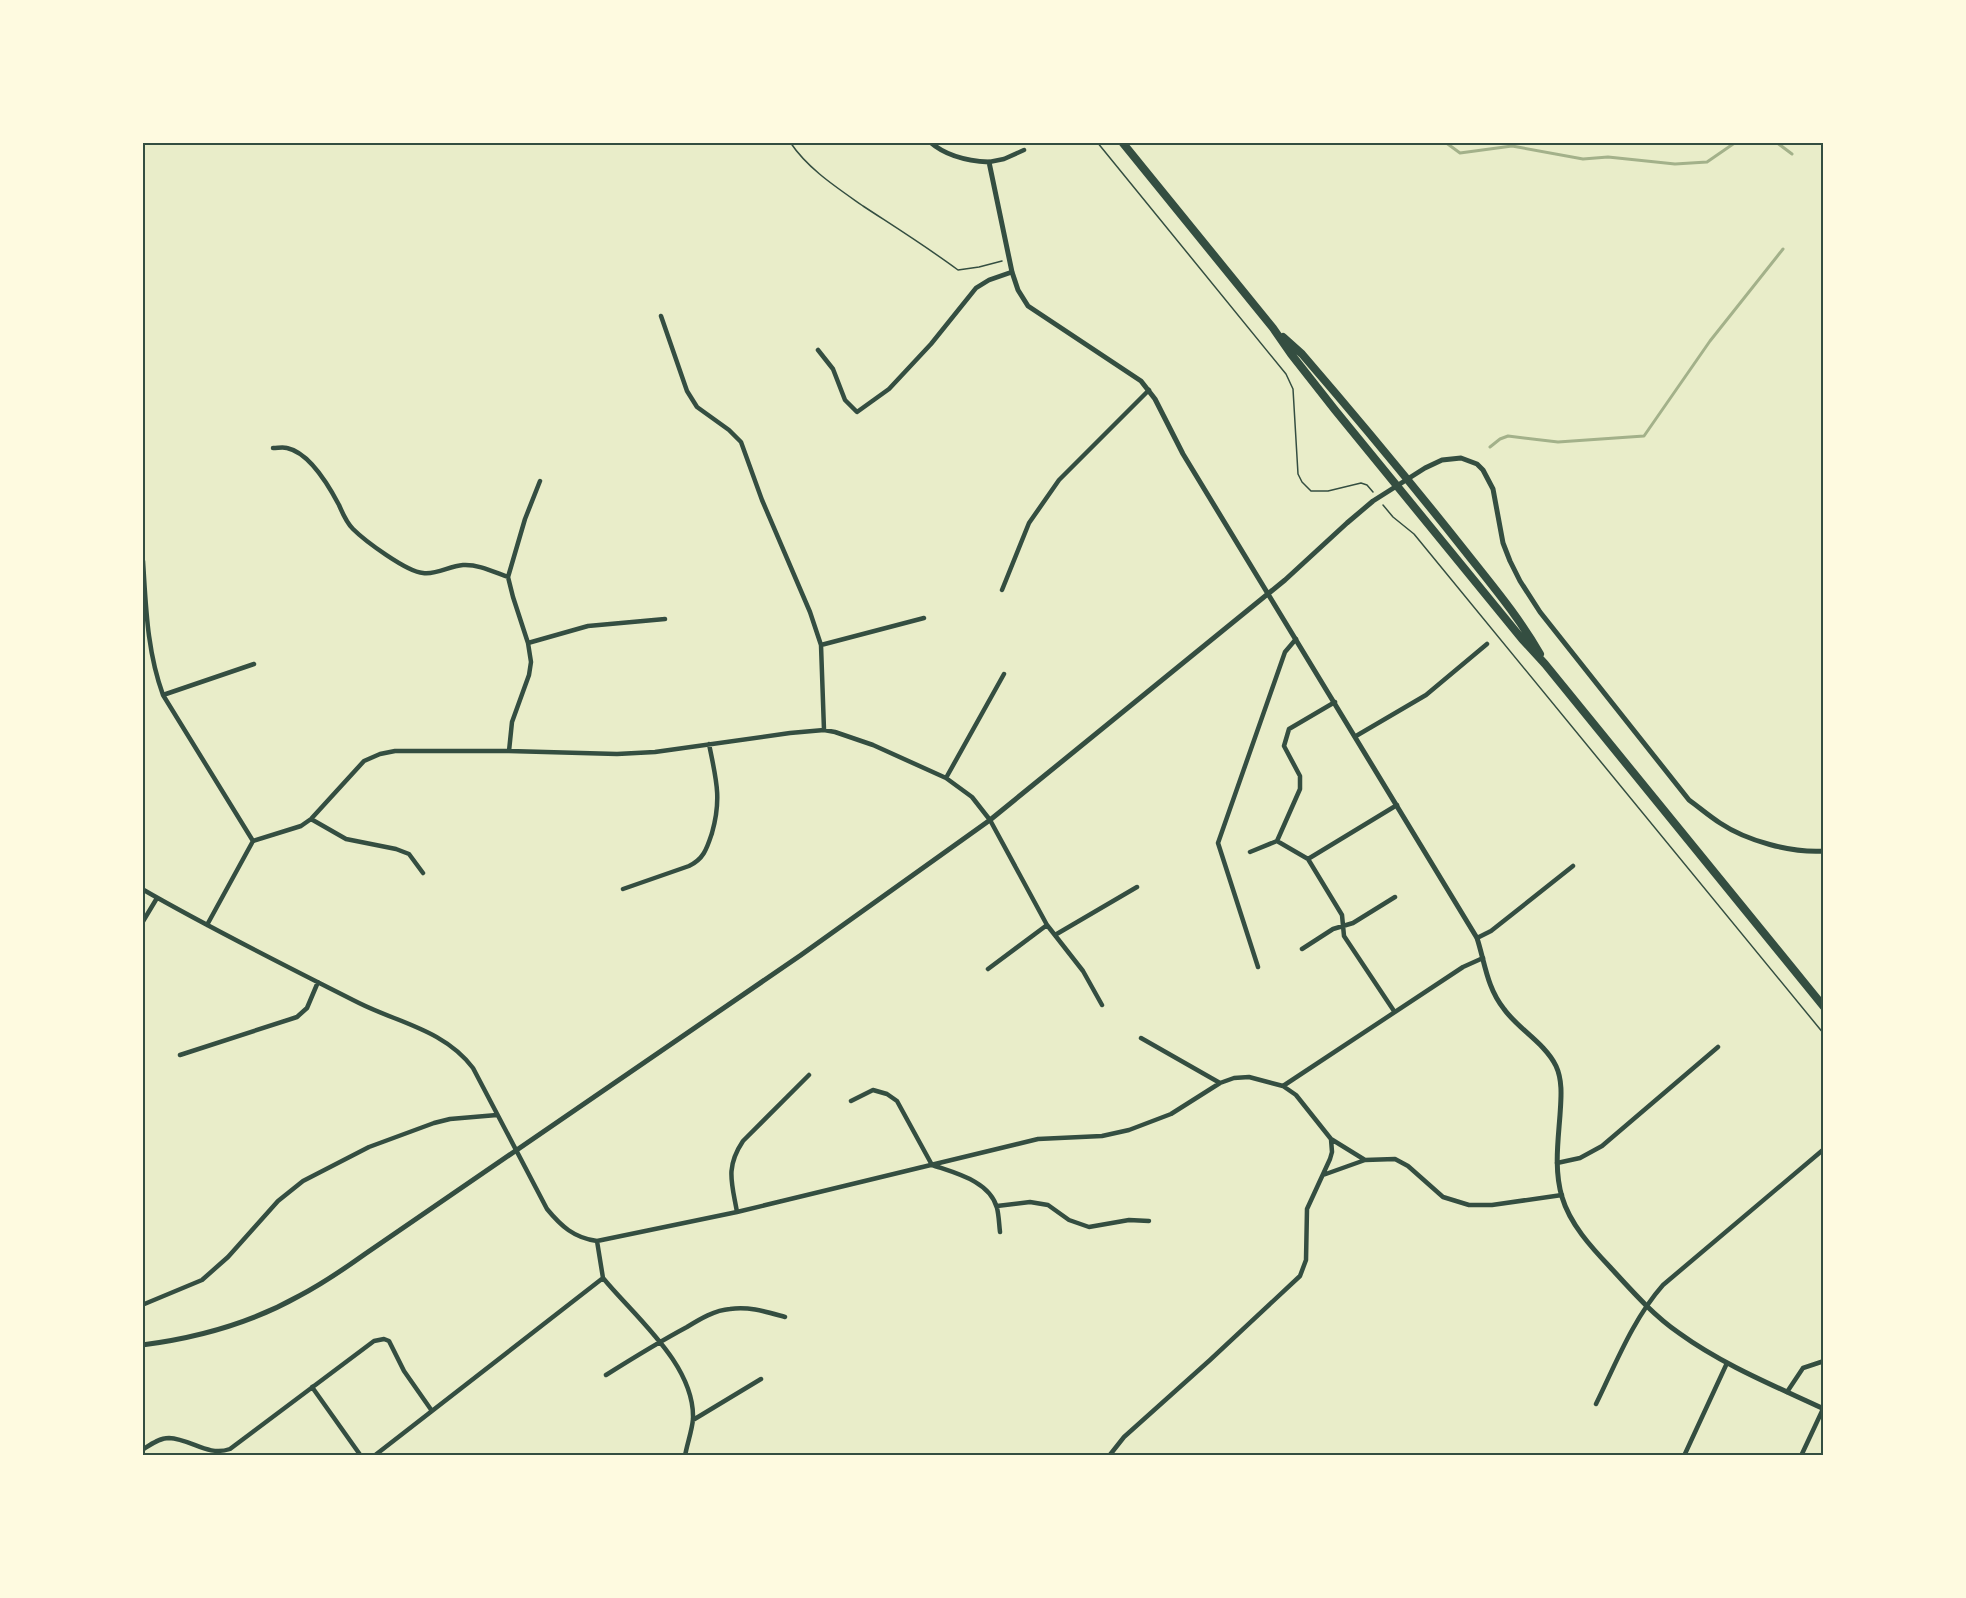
<svg xmlns="http://www.w3.org/2000/svg" width="1966" height="1598" font-family="'Exo 2',sans-serif">
	<style>
		.lines { fill: none; stroke-linecap: round; stroke-linejoin: round }
		.stream { stroke: #a3b18a; stroke-width: 3 }
		.path { stroke: #344e41; stroke-width: 1.5 }
		.minor { stroke: #344e41; stroke-width: 4.5 }
		.tertiary { stroke: #344e41; stroke-width: 5 }
		.trunk { stroke: #344e41; stroke-width: 8 }
		.neatline { fill: none; stroke: #344e41; stroke-width: 2 }
	</style>
	<rect width="100%" height="100%" fill="#e9edc9"/>
	<g class="lines">
		<path class="stream" d="M 1445,142 L 1460,153 L 1512,146 L 1583,159 L 1608,157 L 1675,164 L 1707,162 L 1736,142
			M 1776,142 L 1792,154
			M 1490,447 L 1500,439 L 1508,436 L 1558,442 L 1644,436 L 1710,341 L 1783,249"/>
		<path class="path" d="M 790,142 C 808,169 836,187 863,206 C 895,227 927,247 958,270 L 979,267 L 1002,261
			M 1097,142 L 1286,374 L 1293,389 L 1298,474 L 1302,482 L 1311,491 L 1328,491 L 1361,483 L 1367,485 L 1373,492
			M 1383,505 L 1393,517 L 1414,534 L 1824,1034"/>
		<path class="minor" d="M 989,162 L 1004,159 L 1024,150
			M 661,316 L 687,391 L 697,407 L 729,430 L 741,442 L 762,500 L 810,612 L 821,645 L 824,730
			M 818,350 L 833,369 L 845,400 L 857,412 L 889,389 L 931,344 L 976,288 L 989,280 L 1012,272
			M 273,448 C 278,448 283,447 287,448 C 310,453 329,486 339,505 C 343,514 346,522 353,529 C 365,541 407,572 423,573 C 437,575 449,566 463,565 C 478,564 494,572 508,577
			M 143,561 C 146,607 147,651 163,695 L 253,841
			M 1002,590 L 1029,523 L 1059,480 L 1149,390
			M 528,643 L 588,626 L 665,619
			M 821,645 L 924,618
			M 163,695 L 254,664
			M 1356,736 L 1426,695 L 1487,644
			M 509,751 L 512,722 L 529,675 L 531,662 L 528,643 L 513,597 L 508,577 L 525,519 L 540,481
			M 946,778 L 1004,674
			M 311,819 L 346,839 L 396,849 L 409,854 L 423,873
			M 1277,841 L 1300,789 L 1300,776 L 1284,746 L 1289,729 L 1335,702
			M 1250,852 L 1277,841 L 1308,859 L 1397,805
			M 1308,859 L 1342,915 L 1344,936 L 1394,1011
			M 142,889 C 213,930 286,966 359,1003 C 399,1023 444,1030 473,1068 L 547,1209 C 561,1226 574,1238 597,1241 L 737,1212 L 1038,1139 L 1102,1136 L 1129,1130 L 1171,1114 L 1220,1083 L 1234,1078 L 1249,1077 L 1283,1086 L 1296,1095 L 1331,1139 L 1365,1160 L 1395,1159 L 1408,1166 L 1443,1197 L 1469,1205 L 1492,1205 L 1562,1195
			M 623,889 L 689,866 C 704,859 707,848 712,833 C 722,798 716,779 709,744
			M 142,923 L 157,898
			M 207,925 L 253,841 L 301,826 L 311,819 L 364,761 L 380,754 L 395,751 L 509,751 L 617,754 L 655,752 L 790,733 L 824,730 L 835,732 L 873,745 L 946,778 L 972,797 L 990,820 L 1047,925 L 1083,971 L 1102,1005
			M 1055,935 L 1137,887
			M 1477,938 L 1491,931 L 1573,866
			M 1302,949 L 1333,929 L 1353,923 L 1395,897
			M 1258,967 L 1218,843 L 1285,652 L 1296,639
			M 988,969 L 1047,925
			M 1141,1038 L 1220,1083
			M 180,1055 L 297,1017 L 307,1008 L 318,982
			M 1283,1086 L 1463,967 L 1483,958
			M 851,1101 L 873,1090 L 887,1094 L 897,1101 L 932,1165
			M 1557,1163 L 1580,1158 L 1602,1146 L 1718,1047
			M 932,1165 C 955,1173 990,1181 997,1208 C 999,1216 999,1224 1000,1232
			M 1323,1175 L 1365,1160
			M 997,1206 L 1030,1202 L 1048,1205 L 1069,1220 L 1089,1227 L 1129,1220 L 1149,1221
			M 737,1212 C 732,1183 725,1168 743,1141 L 809,1075
			M 603,1278 C 635,1317 695,1365 693,1419 C 692,1431 687,1444 685,1456
			M 142,1305 L 202,1280 L 228,1257 L 278,1201 L 303,1181 L 369,1147 L 434,1123 L 450,1119 L 497,1115
			M 606,1375 C 633,1358 659,1342 687,1327 C 700,1319 715,1310 730,1309 C 749,1306 767,1312 785,1317
			M 312,1387 L 361,1456
			M 1787,1392 L 1803,1368 L 1824,1361
			M 1596,1404 C 1616,1363 1633,1319 1663,1285 L 1824,1149
			M 693,1420 L 761,1379
			M 142,1450 C 150,1445 159,1438 169,1438 C 191,1439 208,1457 230,1449 L 374,1341 L 384,1339 L 389,1341 L 404,1371 L 432,1411
			M 374,1456 L 603,1278 L 597,1241
			M 1109,1456 L 1124,1437 L 1210,1360 L 1300,1276 L 1306,1260 L 1307,1209 L 1330,1159 L 1332,1152 L 1331,1139
			M 1684,1456 L 1727,1363
			M 1801,1456 L 1823,1409"/>
		<path class="tertiary" d="M 930,142 C 947,157 968,161 989,162 L 1012,272 L 1018,290 L 1028,306 L 1141,381 L 1155,399 L 1183,454 L 1477,938 C 1485,963 1487,988 1504,1009 C 1518,1029 1545,1043 1556,1066 C 1563,1081 1561,1099 1560,1115 C 1558,1142 1554,1170 1562,1197 C 1570,1224 1591,1247 1610,1267 C 1632,1291 1653,1315 1679,1333 C 1723,1365 1775,1386 1824,1409
			M 142,1345 C 197,1338 251,1323 299,1296 C 322,1284 344,1269 365,1254 L 801,955 L 990,820 L 1285,580 L 1347,523 L 1373,501 L 1425,468 L 1442,460 L 1461,458 L 1477,464 L 1483,470 L 1493,489 L 1503,543 L 1510,561 L 1520,581 L 1540,612 L 1689,800 C 1700,808 1709,816 1720,823 C 1747,841 1791,853 1824,851"/>
		<path class="trunk" d="M 1122,142 L 1273,328 L 1291,354 L 1335,410 L 1522,639 L 1545,664 L 1824,1007
			M 1283,337 L 1302,354 C 1358,419 1412,484 1465,551 C 1491,584 1519,617 1540,654"/>
	</g>
	<rect width="1966" height="1598" fill="none" stroke="#fefae0" stroke-width="288"/>
	<rect x="144" y="144" width="1678" height="1310" class="neatline"/>
</svg>
